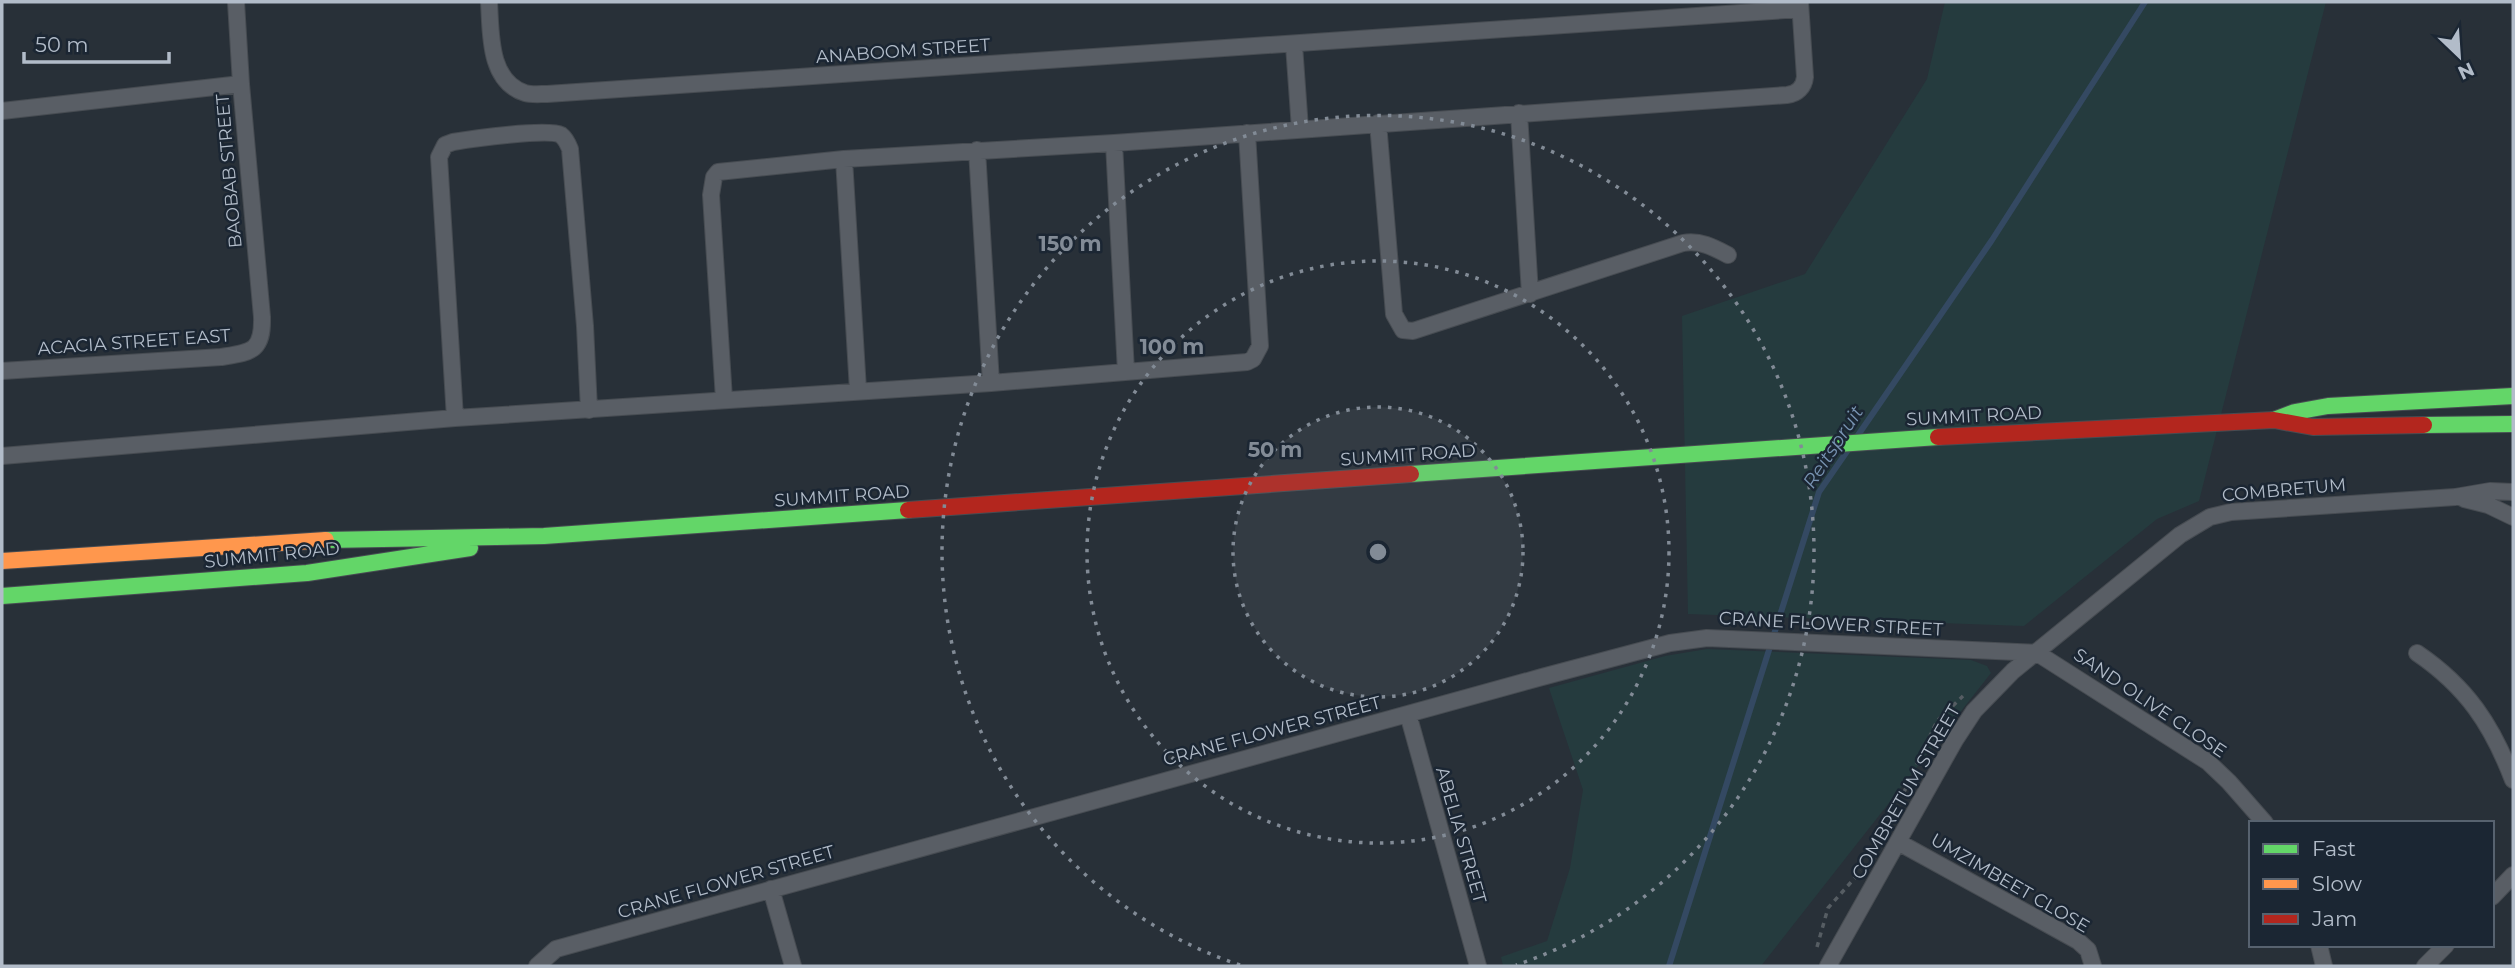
<svg xmlns="http://www.w3.org/2000/svg" width="2515" height="968" font-family="Montserrat,sans-serif">
	<style>
		.green { fill: #253b3e }
		.lines { fill: none; stroke-linecap: round; stroke-linejoin: round }
		.stream { stroke: #344962; stroke-width: 6 }
		.street-casing { stroke: #474c52; stroke-width: 18 }
		.fast-casing { stroke: #474c52; stroke-width: 18 }
		.slow-casing { stroke: #474c52; stroke-width: 18 }
		.jam-casing { stroke: #474c52; stroke-width: 18 }
		.path { stroke: #565d63; stroke-width: 3.5; stroke-dasharray: 5 5; stroke-linecap: butt }
		.street { stroke: #595e65; stroke-width: 16 }
		.fast { stroke: #63d668; stroke-width: 16 }
		.slow { stroke: #ff974d; stroke-width: 16 }
		.jam { stroke: #b3261e; stroke-width: 16 }
		.ring { fill: none; stroke: #828b96; stroke-width: 3.5; stroke-dasharray: 3.5 7 }
		.labels { text-anchor: middle; dominant-baseline: central; stroke-width: 5; stroke-linejoin: round; paint-order: stroke }
		.street-label { font-size: 18px; fill: #b2bcc9; stroke: #1b2633 }
		.water-label { font-size: 19px; font-style: italic; fill: #7893b2; stroke: #1b2633 }
		.centre { fill: #828b96; stroke: #1b2633; stroke-width: 3.5 }
		.ring-label { font-size: 21px; text-anchor: middle; font-weight: bold; fill: #828b96; stroke: #1b2633; stroke-width: 5; stroke-linejoin: round; paint-order: stroke }
	</style>
	<rect width="100%" height="100%" fill="#283038"/>
	<path class="green" d="M 1945,2 L 2326,2 L 2199,501 L 2157,519 L 2024,626 L 1688,614 L 1682,316 L 1805,274 L 1927,79 Z
		M 1707,649 L 1971,660 L 1987,666 L 1991,673 L 1761,966 L 1503,966 L 1501,957 L 1547,941 L 1570,868 L 1583,790 L 1549,688 L 1665,656 Z"/>
	<g class="lines">
		<path class="stream" d="M 1856,438 L 1992,240 L 2145,2
			M 1669,966 L 1819,492 L 1850,447"/>
		<g class="street-casing">
			<path id="street" d="M 489,2 C 491,32 488,81 525,93 C 531,95 540,94 547,94 L 1800,9
				M 1294,45 L 1300,129
				M 2,111 L 241,84
				M 1519,113 L 1530,294
				M 1378,123 L 1394,314 L 1403,330 L 1413,331 L 1683,243 C 1700,240 1713,247 1728,255
				M 1114,143 L 1126,372
				M 977,150 L 991,383
				M 844,159 L 858,390
				M 2,371 L 221,357 C 251,352 263,352 262,317 L 241,84 L 236,2
				M 724,399 L 711,195 L 714,177 L 718,172 L 844,159 L 1114,143 L 1787,95 C 1797,94 1804,87 1805,77 L 1800,2
				M 455,418 L 439,157 L 445,145 L 453,142 C 471,139 548,128 561,135 C 565,138 568,144 570,149 L 585,326 L 589,410
				M 2,456 L 455,418 L 991,383 L 1247,362 L 1253,359 L 1260,346 L 1247,133
				M 2464,499 L 2488,505 L 2513,517
				M 2417,653 C 2467,687 2492,725 2513,780
				M 1408,714 L 1478,966
				M 1898,842 L 2078,941 L 2088,950 L 2093,966
				M 771,889 L 793,966
				M 2492,897 L 2513,875
				M 2319,945 L 2324,966
				M 537,966 L 556,949 L 1542,677 L 1670,643 L 1707,638 L 2037,653 L 2208,762 L 2229,782 L 2265,823
				M 1828,966 L 1955,740 L 1974,711 L 2013,671 L 2180,535 L 2210,517 L 2231,512 L 2455,497 L 2490,491 L 2513,492
				M 2425,966 L 2446,945"/>
		</g>
		<g class="fast-casing">
			<path id="fast" d="M 2274,420 L 2295,412 L 2328,406 L 2513,396
				M 2424,425 L 2513,424
				M 1411,474 L 1938,437
				M 326,540 L 544,536 L 908,510
				M 2,596 L 307,573 L 470,548"/>
		</g>
		<g class="slow-casing">
			<path id="slow" d="M 2,561 L 326,540"/>
		</g>
		<g class="jam-casing">
			<path id="jam" d="M 1938,437 L 2274,420 L 2313,427 L 2424,425
				M 908,510 L 1411,474"/>
		</g>
		<path class="path" d="M 1904,792 L 1937,721 L 1963,696
			M 1817,947 L 1828,908 L 1861,871"/>
		<use href="#street" class="street"/>
		<use href="#fast" class="fast"/>
		<use href="#slow" class="slow"/>
		<use href="#jam" class="jam"/>
	</g>
	<circle cx="1378" cy="552" r="145" fill="#828b96" fill-opacity=".12"/>
	<g class="ring">
		<circle cx="1378" cy="552" r="145"/>
		<circle cx="1378" cy="552" r="291"/>
		<path d="M1240 965A436 436 0 1 1 1516 965"/>
	</g>
	<g class="labels">
		<g class="street-label">
			<text transform="translate(903 51) rotate(-4)">ANABOOM STREET</text>
			<text transform="translate(229 171) rotate(-95)">BAOBAB STREET</text>
			<text transform="translate(134 342) rotate(-4)">ACACIA STREET EAST</text>
			<text transform="translate(1974 416) rotate(-3)">SUMMIT ROAD</text>
			<text transform="translate(1408 455) rotate(-4)">SUMMIT ROAD</text>
			<text transform="translate(2284 490) rotate(-5)">COMBRETUM</text>
			<text transform="translate(842 496) rotate(-4)">SUMMIT ROAD</text>
			<text transform="translate(272 555) rotate(-6)">SUMMIT ROAD</text>
			<text transform="translate(1831 624) rotate(3)">CRANE FLOWER STREET</text>
			<text transform="translate(2150 703) rotate(34)">SAND OLIVE CLOSE</text>
			<text transform="translate(1272 731) rotate(-15)">CRANE FLOWER STREET</text>
			<text transform="translate(1906 792) rotate(-60)">COMBRETUM STREET</text>
			<text transform="translate(1461 835) rotate(74)">ABELIA STREET</text>
			<text transform="translate(726 882) rotate(-16)">CRANE FLOWER STREET</text>
			<text transform="translate(2010 883) rotate(30)">UMZIMBEET CLOSE</text>
		</g>
		<g class="water-label">
			<text transform="translate(1833 447) rotate(-57)">Reitspruit</text>
		</g>
	</g>
	<circle cx="1378" cy="552" r="10" class="centre"/>
	<g class="ring-label">
		<text x="1070" y="251">150 m</text>
		<text x="1172" y="354">100 m</text>
		<text x="1275" y="457">50 m</text>
	</g>
	<rect width="2515" height="968" fill="none" stroke="#b2bcc9" stroke-width="7"/>
	<rect x="2249" y="821" width="245" height="126" fill="#1b2633" stroke="#57626f" stroke-width="2"/>
	<rect x="2263" y="844" width="35" height="10" fill="#63d668" stroke="#57626f" stroke-width="2"/>
	<text x="2312" y="856" font-size="21" fill="#b2bcc9">Fast</text>
	<rect x="2263" y="879" width="35" height="10" fill="#ff974d" stroke="#57626f" stroke-width="2"/>
	<text x="2312" y="891" font-size="21" fill="#b2bcc9">Slow</text>
	<rect x="2263" y="914" width="35" height="10" fill="#b3261e" stroke="#57626f" stroke-width="2"/>
	<text x="2312" y="926" font-size="21" fill="#b2bcc9">Jam</text>
	<g transform="translate(2459 56) rotate(155)" stroke="#1b2633" stroke-width="5" paint-order="stroke">
	<path d="M0-5L12 26L0 18L-12 26Z" fill="#b2bcc9"/>
	<text y="-10" font-size="19" font-weight="bold" text-anchor="middle" fill="#b2bcc9">N</text>
	</g>
	<path d="M24 52v10h145v-10" fill="none" stroke="#b2bcc9" stroke-width="3.5"/>
	<text x="35" y="52" font-size="21" fill="#b2bcc9" stroke="#1b2633" stroke-width="5" paint-order="stroke">50 m</text>
</svg>
